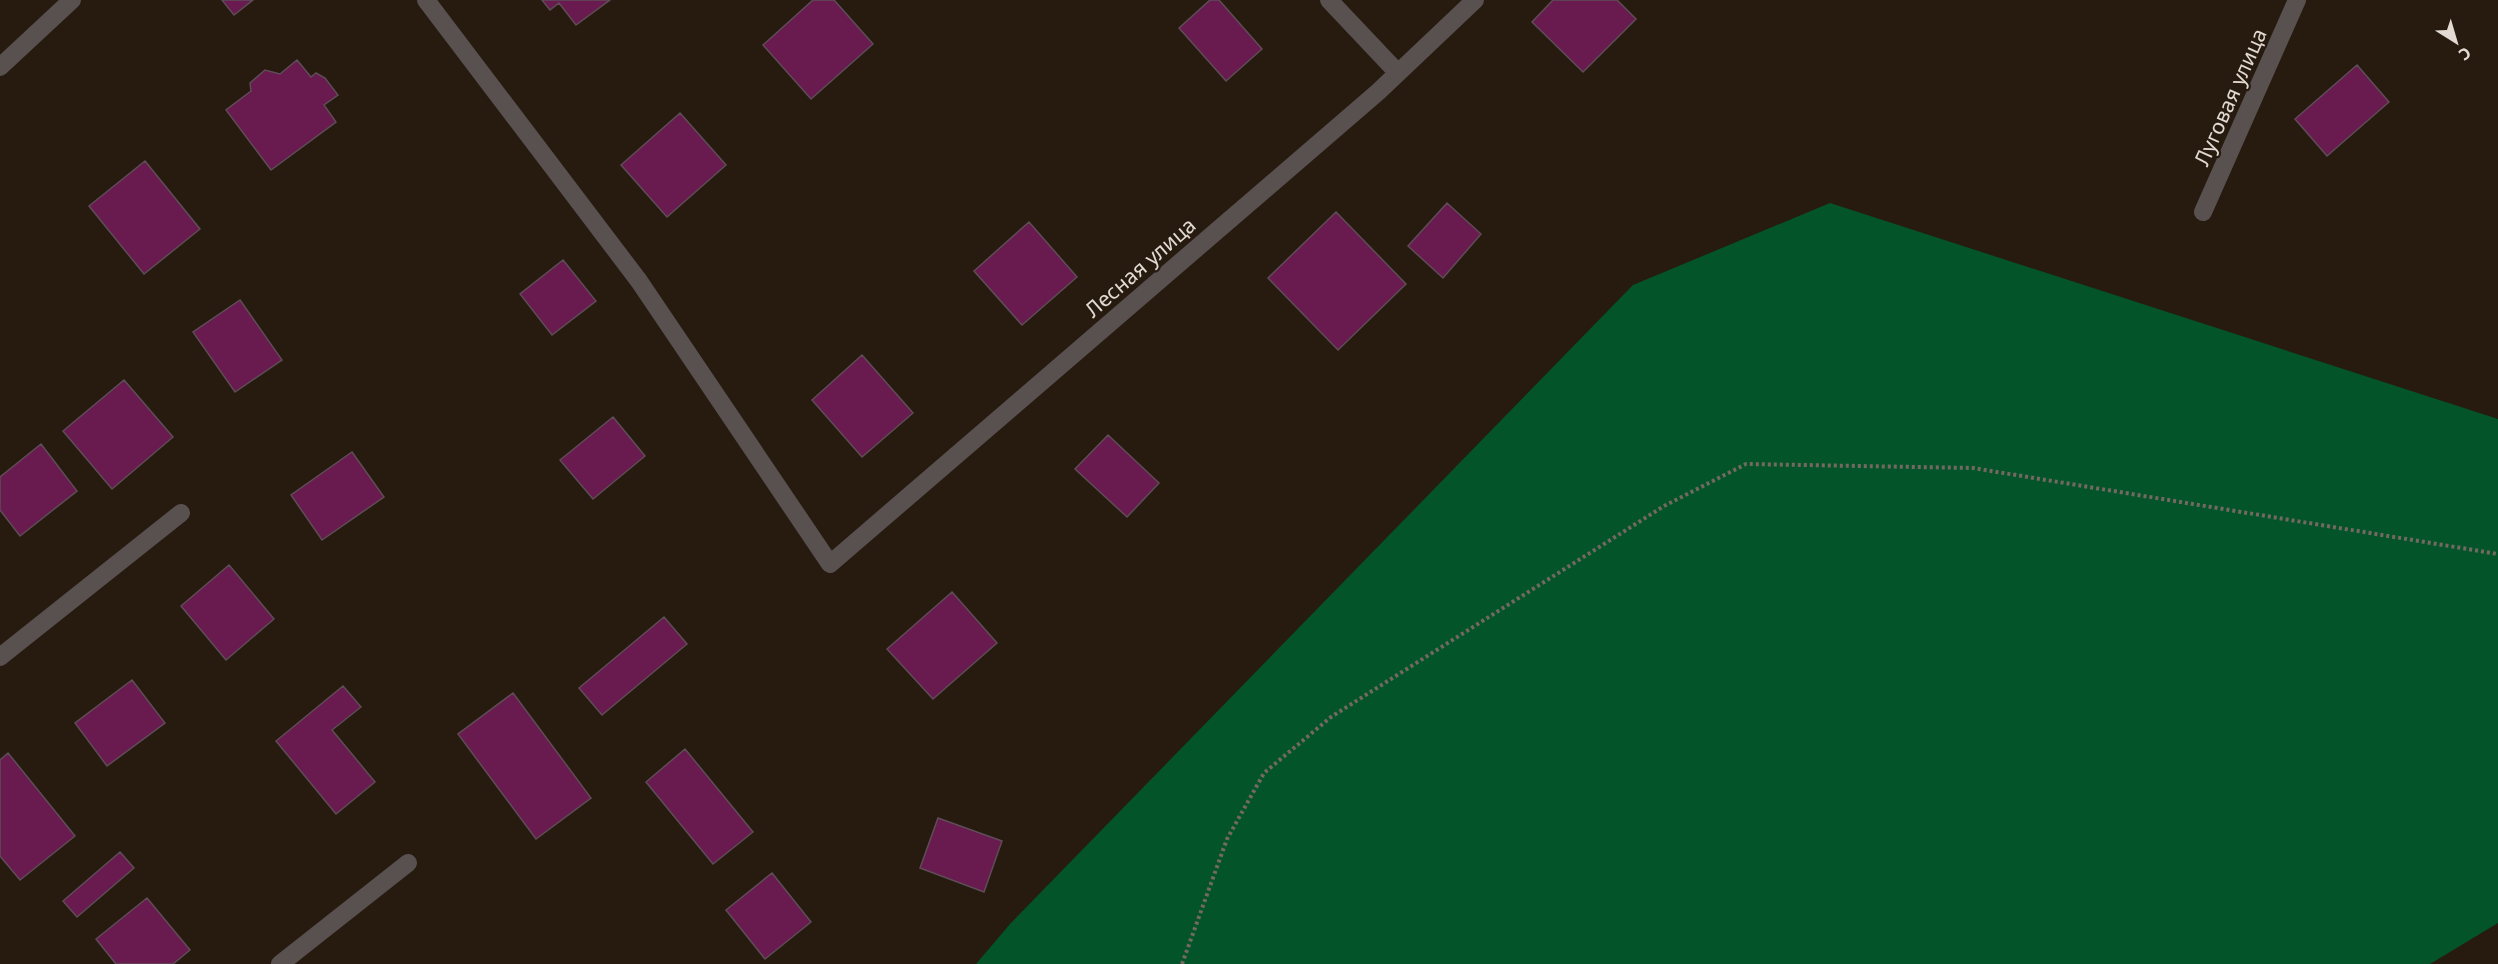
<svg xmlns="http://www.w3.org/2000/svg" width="2498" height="964" font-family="'Noto Sans',sans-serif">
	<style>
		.forest { fill: #045429 }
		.building { fill: #691a4e; stroke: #5e4d57; stroke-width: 1.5 }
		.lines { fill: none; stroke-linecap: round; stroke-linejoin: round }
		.path { stroke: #73695f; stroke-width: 4; stroke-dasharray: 3 3; stroke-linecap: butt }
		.lane { stroke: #595050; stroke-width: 18 }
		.street { stroke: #595050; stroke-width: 18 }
		.labels { text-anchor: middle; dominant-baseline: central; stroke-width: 4.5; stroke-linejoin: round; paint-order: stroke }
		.street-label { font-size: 21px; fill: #e3dbd3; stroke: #271b10 }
	</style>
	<rect width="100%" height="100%" fill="#271b10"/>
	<path class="forest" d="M 1830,203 L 2498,419 L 2498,923 L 2430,964 L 976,964 L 1010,924 L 1633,285 Z"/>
	<path class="building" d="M 222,0 L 253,0 L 234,15 Z
		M 542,0 L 610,0 L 576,25 L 559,3 L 550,10 Z
		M 813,0 L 834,0 L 873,44 L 811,99 L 763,45 Z
		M 1210,0 L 1219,0 L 1262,49 L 1226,81 L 1179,28 Z
		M 1553,0 L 1617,0 L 1636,19 L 1583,72 L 1532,22 Z
		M 297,60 L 311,77 L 316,73 L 325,78 L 338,95 L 324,105 L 336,122 L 271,170 L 226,110 L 251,91 L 250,83 L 265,70 L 280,74 Z
		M 2357,65 L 2389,102 L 2327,156 L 2295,119 Z
		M 680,113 L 726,165 L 667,217 L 621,165 Z
		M 145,161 L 200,229 L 144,274 L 89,206 Z
		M 1447,203 L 1481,234 L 1443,278 L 1408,246 Z
		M 1336,212 L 1406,284 L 1338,350 L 1268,278 Z
		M 1029,222 L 1077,277 L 1022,325 L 974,271 Z
		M 563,260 L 596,301 L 552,335 L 520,294 Z
		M 240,300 L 282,360 L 235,392 L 193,332 Z
		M 862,355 L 913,413 L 862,457 L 812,400 Z
		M 124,380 L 173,437 L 112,489 L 63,431 Z
		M 613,417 L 645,456 L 593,499 L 560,460 Z
		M 1108,435 L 1159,483 L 1127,517 L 1075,469 Z
		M 41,444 L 77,491 L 20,536 L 0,510 L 0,477 Z
		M 352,452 L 384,497 L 322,540 L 291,495 Z
		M 229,565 L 274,619 L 226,660 L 181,606 Z
		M 952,592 L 997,643 L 933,699 L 887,649 Z
		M 664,617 L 687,644 L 602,715 L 579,688 Z
		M 132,680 L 165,723 L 107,766 L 75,723 Z
		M 343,686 L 361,707 L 332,730 L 375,782 L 336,814 L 276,741 Z
		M 513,693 L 591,798 L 536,839 L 458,734 Z
		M 685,749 L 753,832 L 713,864 L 646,782 Z
		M 8,753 L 75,836 L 20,880 L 0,856 L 0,760 Z
		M 938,818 L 1002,841 L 984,892 L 920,868 Z
		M 120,852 L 134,868 L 77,917 L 63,901 Z
		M 772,873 L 811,922 L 765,959 L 726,910 Z
		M 147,898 L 190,950 L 173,964 L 116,964 L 96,939 Z"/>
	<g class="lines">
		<path class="path" d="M 1182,964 L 1227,839 L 1264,773 L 1331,717 L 1664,506 L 1746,464 L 1973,468 L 2498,554"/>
		<path class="lane" d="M 0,67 L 72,0
			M 0,657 L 181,513
			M 280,964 L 408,863"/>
		<path class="street" d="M 426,0 L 639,281 L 830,564 L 1378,92 L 1475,0
			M 1329,0 L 1398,73
			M 2203,212 L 2297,0"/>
	</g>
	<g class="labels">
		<g class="street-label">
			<text transform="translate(2230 97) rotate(-66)">Луговая улица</text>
			<text transform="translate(1140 267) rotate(-41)">Лесная улица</text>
		</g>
	</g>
	<g transform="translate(2456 42) rotate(143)" stroke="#271b10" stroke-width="4.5" paint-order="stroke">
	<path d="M0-4.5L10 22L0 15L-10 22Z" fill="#e3dbd3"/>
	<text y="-9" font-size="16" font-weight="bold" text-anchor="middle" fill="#e3dbd3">С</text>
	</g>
</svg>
